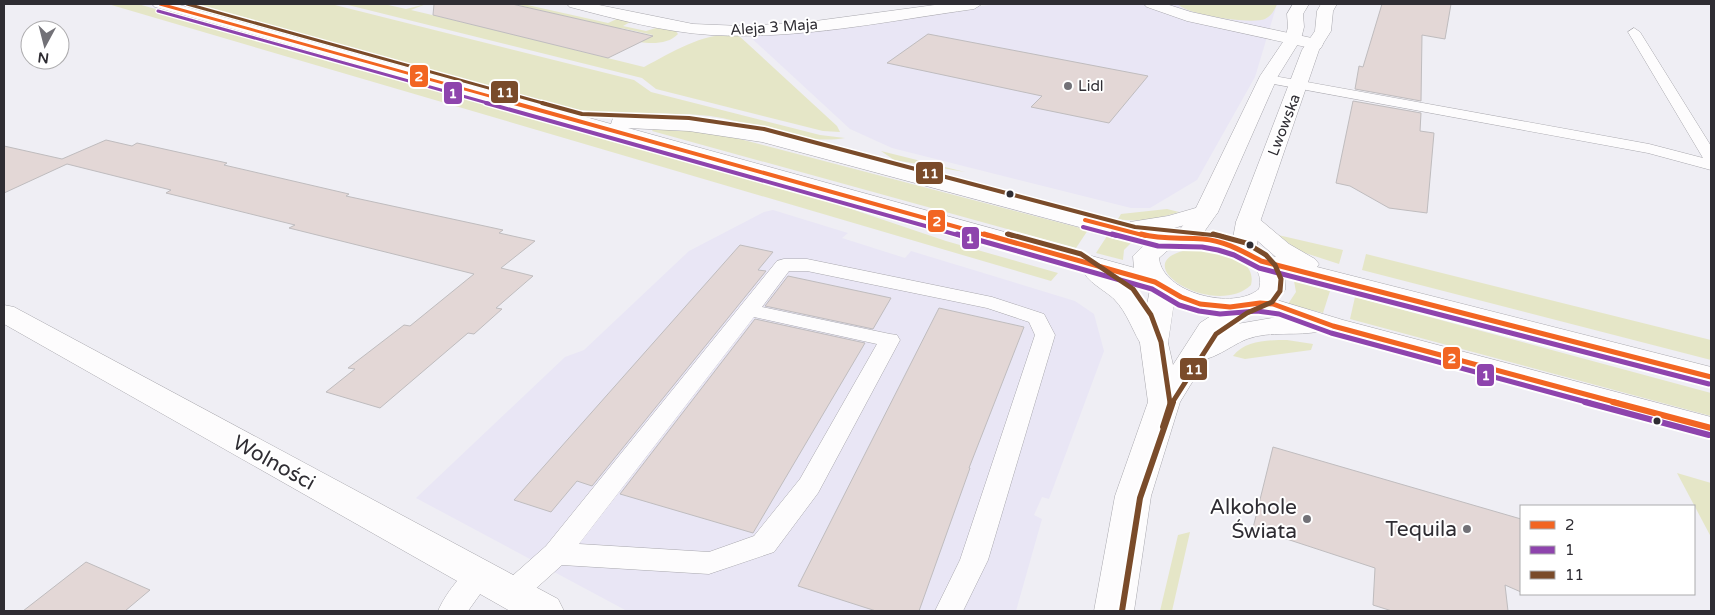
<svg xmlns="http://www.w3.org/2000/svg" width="1715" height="615" font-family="'Varela Round',sans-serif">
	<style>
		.built { fill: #e9e6f5 }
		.green { fill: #e5e6c7 }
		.building { fill: #e3d7d6; stroke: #bfbcbe }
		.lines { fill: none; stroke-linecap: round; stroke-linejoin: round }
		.service-casing { stroke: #a9a8ae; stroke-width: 1 }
		.minor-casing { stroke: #a9a8ae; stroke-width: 1 }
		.tertiary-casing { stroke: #a9a8ae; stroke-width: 1 }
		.secondary-casing { stroke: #a9a8ae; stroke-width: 1 }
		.service { fill: #fdfcfd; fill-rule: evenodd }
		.minor { fill: #fdfcfd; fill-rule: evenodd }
		.tertiary { fill: #fdfcfd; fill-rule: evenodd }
		.secondary { fill: #fdfcfd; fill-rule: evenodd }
		.bus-1-far3-casing { stroke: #fff; stroke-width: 5.5 }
		.bus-1-far2-casing { stroke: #fff; stroke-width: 7 }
		.bus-1-far1-casing { stroke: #fff; stroke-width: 9 }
		.bus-1-casing { stroke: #fff; stroke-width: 10 }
		.bus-2-far3-casing { stroke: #fff; stroke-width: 5.5 }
		.bus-2-far2-casing { stroke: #fff; stroke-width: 7 }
		.bus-2-far1-casing { stroke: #fff; stroke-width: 9 }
		.bus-2-casing { stroke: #fff; stroke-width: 10 }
		.bus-3-far3-casing { stroke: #fff; stroke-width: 5.5 }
		.bus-3-far2-casing { stroke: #fff; stroke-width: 7 }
		.bus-3-far1-casing { stroke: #fff; stroke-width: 9 }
		.bus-3-casing { stroke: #fff; stroke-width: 10 }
		.bus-1-far3 { stroke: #f26522; stroke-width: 3 }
		.bus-1-far2 { stroke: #f26522; stroke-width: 4 }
		.bus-1-far1 { stroke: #f26522; stroke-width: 5 }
		.bus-1 { stroke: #f26522; stroke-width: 6 }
		.bus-2-far3 { stroke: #8e44ad; stroke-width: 3 }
		.bus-2-far2 { stroke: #8e44ad; stroke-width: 4 }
		.bus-2-far1 { stroke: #8e44ad; stroke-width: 5 }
		.bus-2 { stroke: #8e44ad; stroke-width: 6 }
		.bus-3-far3 { stroke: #7a4b2a; stroke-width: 3 }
		.bus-3-far2 { stroke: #7a4b2a; stroke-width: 4 }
		.bus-3-far1 { stroke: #7a4b2a; stroke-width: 5 }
		.bus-3 { stroke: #7a4b2a; stroke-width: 6 }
		.poi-dot { fill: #727177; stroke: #fff; stroke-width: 2 }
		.bus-dot { fill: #2f2d33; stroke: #fff; stroke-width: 2 }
		.labels { text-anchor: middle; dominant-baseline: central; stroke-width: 4; stroke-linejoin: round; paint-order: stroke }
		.far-street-label { font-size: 15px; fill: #2f2d33; stroke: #fff }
		.far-poi-label { font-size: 15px; fill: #2f2d33; stroke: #fff; text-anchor: start }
		.near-street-label { font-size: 21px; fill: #2f2d33; stroke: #fff }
		.near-poi-label { font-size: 21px; fill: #2f2d33; stroke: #fff; text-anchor: end }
		.line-badge { stroke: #fff; stroke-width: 2 }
		.badge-label { font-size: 14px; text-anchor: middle; font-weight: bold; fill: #fff }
	</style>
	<rect width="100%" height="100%" fill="#efeef4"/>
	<path class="built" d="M 998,4 L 1277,4 L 1255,77 L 1197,180 L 1150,208 L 1131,208 L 892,148 L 850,129 L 747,34 L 804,29 Z
		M 773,210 L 848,233 L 842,238 L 905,258 L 911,251 L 1075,301 L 1094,314 L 1104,351 L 1049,499 L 1042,497 L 1034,515 L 1042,519 L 1016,611 L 627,611 L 416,498 L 565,357 L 584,350 L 689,251 L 764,212 Z"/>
	<path class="green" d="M 108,4 L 138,4 L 795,190 L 946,241 L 1058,273 L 1051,281 Z
		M 188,4 L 331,4 L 634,80 L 651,92 L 820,135 L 845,138 C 800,146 754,122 710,116 C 665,111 618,117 573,109 Z
		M 344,4 L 384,4 L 406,9 L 426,4 L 411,10 L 487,28 L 503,22 L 491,29 L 567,48 L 583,41 L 575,50 L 644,67 C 674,51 702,33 737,34 L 837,126 L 840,132 L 823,131 L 656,89 L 642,78 Z
		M 514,4 L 523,4 L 608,23 L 619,18 L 632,21 L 623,26 L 646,31 L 656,28 L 675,30 L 678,34 C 669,44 652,44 640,42 L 653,35 L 621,28 L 607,35 L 613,27 L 539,10 L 524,16 L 535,9 Z
		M 1178,4 L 1277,4 C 1275,10 1271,16 1265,19 C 1251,25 1184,14 1178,4 Z
		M 654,128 L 679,128 L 732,137 L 1088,230 L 1076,248 L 652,131 Z
		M 881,151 L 965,172 L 894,160 Z
		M 1167,209 L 1179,212 C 1159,218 1140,223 1118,219 L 1121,214 Z
		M 1278,235 L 1343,250 L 1339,264 L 1299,251 Z
		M 1107,236 L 1132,242 L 1124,250 L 1123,260 L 1096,253 Z
		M 1192,249 C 1212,250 1258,256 1251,285 C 1214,320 1118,261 1192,249 Z
		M 1366,254 L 1711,340 L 1711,360 L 1362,270 Z
		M 1294,281 L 1330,291 L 1323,313 L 1288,304 L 1296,292 Z
		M 1355,297 L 1711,393 L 1711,416 L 1350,319 Z
		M 1287,340 L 1313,344 L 1311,350 L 1245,359 L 1233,356 C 1245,340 1269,340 1287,340 Z
		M 1677,473 L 1711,483 L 1711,537 Z
		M 1190,532 L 1172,611 L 1160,611 L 1178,535 Z"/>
	<path class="building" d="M 434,4 L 512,4 L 653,36 L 608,58 L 433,15 Z
		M 1382,4 L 1451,4 L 1445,39 L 1422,35 L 1421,101 L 1355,89 L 1359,66 L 1363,67 Z
		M 928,34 L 1148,76 L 1109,123 L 1031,107 L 1042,96 L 887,63 Z
		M 1353,101 L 1421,113 L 1420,131 L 1434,133 L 1427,213 L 1389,208 L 1350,186 L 1336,183 Z
		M 106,140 L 132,146 L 137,143 L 227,163 L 224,165 L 349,194 L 346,196 L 503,230 L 499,233 L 535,241 L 501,268 L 533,276 L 496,308 L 502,309 L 474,334 L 468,333 L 380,408 L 326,392 L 355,369 L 348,368 L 404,325 L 410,326 L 474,274 L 289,228 L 295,225 L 166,193 L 171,190 L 67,164 L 4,193 L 4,146 L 62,159 Z
		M 740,245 L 773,252 L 758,270 L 766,271 L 592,486 L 577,481 L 551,512 L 514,500 Z
		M 788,276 L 891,298 L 873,329 L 765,306 Z
		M 939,308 L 1024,327 L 969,468 L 970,468 L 919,611 L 876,611 L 798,586 Z
		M 755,319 L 865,343 L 753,533 L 620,494 Z
		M 1273,447 L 1521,519 L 1521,592 L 1505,585 L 1508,611 L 1392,611 L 1373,605 L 1375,568 L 1253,528 Z
		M 86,562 L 150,590 L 125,611 L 23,611 Z"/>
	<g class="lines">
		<g class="service-casing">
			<path id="service" d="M 1634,28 L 1640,32 L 1711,146 L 1711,170 L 1648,153 L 1268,83 L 1261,79 L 1268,75 L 1649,144 L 1703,158 L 1628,32 Z
				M 784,259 L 807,259 L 992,297 L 1044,314 L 1055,335 L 988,560 L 963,611 L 935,611 L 960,560 L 1035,335 L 1029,322 L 987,308 L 807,271 L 789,271 L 762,307 L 890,334 L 897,335 L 900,340 L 818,493 L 774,552 L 709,574 L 562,565 L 522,601 L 512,605 L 502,601 L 498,593 L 502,585 L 546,546 L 777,261 ZM 754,317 L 877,344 L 800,479 L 754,536 L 709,552 L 579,544 Z
				M 479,565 L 489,568 L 493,576 L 468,611 L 438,611 C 445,595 462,570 479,565 Z"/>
		</g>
		<g class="minor-casing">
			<path id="minor" d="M 567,4 L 594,4 L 693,24 L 742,26 L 808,22 L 942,4 L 982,4 L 974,9 C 887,21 799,40 711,35 C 663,32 616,19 570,7 Z
				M 4,305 L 14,307 L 558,599 L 564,611 L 510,611 L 4,324 Z"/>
		</g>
		<g class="tertiary-casing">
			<path id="tertiary" d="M 152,4 L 176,4 L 611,124 L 613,118 L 620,116 L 689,119 L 763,130 L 1128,225 L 1130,222 L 1168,216 L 1206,205 L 1214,207 L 1218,212 L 1214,217 L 1163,231 L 1181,235 L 1184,240 L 1181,245 L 1172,247 L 1124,239 L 762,142 L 689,131 L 628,128 L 1164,276 L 1168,282 L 1164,288 L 1155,290 L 1128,283 L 1152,311 L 1168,343 L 1164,349 L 1154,352 L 1144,349 C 1133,333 1128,313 1114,299 C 1106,291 1084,280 1084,270 L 155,7 Z
				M 1144,4 L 1166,4 L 1191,12 L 1321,40 L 1323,44 L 1321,48 L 1315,49 L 1187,21 L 1147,7 Z
				M 1248,215 L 1257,217 L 1289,244 L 1315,259 L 1319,264 L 1317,267 L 1711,367 L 1711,387 L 1252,266 L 1248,261 L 1252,256 L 1261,253 L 1276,257 L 1236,222 L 1239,217 Z
				M 1257,294 L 1343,320 L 1711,417 L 1711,439 L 1321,331 C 1297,337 1271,330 1247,339 C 1227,347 1210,365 1187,359 L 1182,353 L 1187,347 L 1231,325 L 1278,317 L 1247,308 L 1243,302 L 1247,296 Z"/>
		</g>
		<g class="secondary-casing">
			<path id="secondary" d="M 1293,4 L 1309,4 L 1303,14 L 1304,27 L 1301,39 L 1278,76 L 1218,212 L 1204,232 L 1233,238 L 1236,222 L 1302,50 L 1315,31 L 1317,11 L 1321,4 L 1337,4 L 1333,11 L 1331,31 L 1319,50 L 1260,222 L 1257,246 L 1275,260 L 1285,275 L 1285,290 L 1275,303 L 1253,312 L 1221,335 L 1180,402 L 1151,496 L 1134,611 L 1094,611 L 1115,496 L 1148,402 L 1140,343 L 1150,289 L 1134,269 L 1133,256 L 1149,240 L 1176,234 L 1194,212 L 1260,76 L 1285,39 L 1288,27 L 1287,14 ZM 1185,246 C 1208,247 1269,254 1259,289 C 1234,311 1162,293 1159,258 L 1167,251 ZM 1174,303 L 1214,314 L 1200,323 L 1173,365 L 1168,343 Z"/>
		</g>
		<use href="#service" class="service"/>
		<use href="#minor" class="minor"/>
		<use href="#tertiary" class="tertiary"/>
		<use href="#secondary" class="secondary"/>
		<g class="bus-1-far3-casing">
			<path id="bus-1-far3" d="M 160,4 L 518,104"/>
		</g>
		<g class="bus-1-far2-casing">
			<path id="bus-1-far2" d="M 514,103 L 989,236
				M 1085,220 L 1146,236"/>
		</g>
		<g class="bus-1-far1-casing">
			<path id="bus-1-far1" d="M 984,234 L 1155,282 L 1181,297 L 1200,304 L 1230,307 L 1260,303 L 1273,304 L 1333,326 L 1618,403
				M 1141,234 C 1162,240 1182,237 1203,239 C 1225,241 1242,251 1261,261 L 1711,377"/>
		</g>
		<g class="bus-1-casing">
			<path id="bus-1" d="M 1613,402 L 1711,428"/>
		</g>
		<g class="bus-2-far3-casing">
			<path id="bus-2-far3" d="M 158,11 L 491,104"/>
		</g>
		<g class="bus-2-far2-casing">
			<path id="bus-2-far2" d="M 486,103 L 961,236
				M 1083,227 L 1117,236"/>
		</g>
		<g class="bus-2-far1-casing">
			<path id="bus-2-far1" d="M 957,234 L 1152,289 L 1179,305 L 1199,311 L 1220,314 L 1257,311 L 1279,314 L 1331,333 L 1590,403
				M 1112,234 L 1158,246 L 1202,247 L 1218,250 L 1234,255 L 1259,268 L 1709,384"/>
		</g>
		<g class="bus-2-casing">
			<path id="bus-2" d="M 1585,402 L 1709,435"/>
		</g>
		<g class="bus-3-far3-casing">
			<path id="bus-3-far3" d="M 187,4 L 546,104"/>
		</g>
		<g class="bus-3-far2-casing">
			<path id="bus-3-far2" d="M 542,103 L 582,114 L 689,118 L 764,129 L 1135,227 L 1222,236
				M 1007,234 L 1013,236"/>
		</g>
		<g class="bus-3-far1-casing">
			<path id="bus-3-far1" d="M 1008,234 L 1081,254 L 1133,289 L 1151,315 L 1161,342 L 1170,403
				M 1172,403 L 1216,334 L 1247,313 L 1272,302 L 1280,291 L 1281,279 L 1275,265 L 1266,255 L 1246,243 L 1213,234"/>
		</g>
		<g class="bus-3-casing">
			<path id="bus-3" d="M 1163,427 L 1171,402
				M 1122,611 L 1140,498 L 1173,402"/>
		</g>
		<use href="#bus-1-far3" class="bus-1-far3"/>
		<use href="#bus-1-far2" class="bus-1-far2"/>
		<use href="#bus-1-far1" class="bus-1-far1"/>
		<use href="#bus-1" class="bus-1"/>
		<use href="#bus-2-far3" class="bus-2-far3"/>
		<use href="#bus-2-far2" class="bus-2-far2"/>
		<use href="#bus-2-far1" class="bus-2-far1"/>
		<use href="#bus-2" class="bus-2"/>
		<use href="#bus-3-far3" class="bus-3-far3"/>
		<use href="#bus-3-far2" class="bus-3-far2"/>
		<use href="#bus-3-far1" class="bus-3-far1"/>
		<use href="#bus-3" class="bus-3"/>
	</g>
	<g class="poi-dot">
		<circle cx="1068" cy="86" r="5"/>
		<circle cx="1307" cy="519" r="5"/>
		<circle cx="1467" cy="529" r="5"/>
	</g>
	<g class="bus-dot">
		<circle cx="1010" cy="194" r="4.5"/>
		<circle cx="1250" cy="245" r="4.5"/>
		<circle cx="1657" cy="421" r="4.5"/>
	</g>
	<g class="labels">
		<g class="far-street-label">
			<text transform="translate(774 27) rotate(-4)">Aleja 3 Maja</text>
			<text transform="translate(1284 125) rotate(-69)">Lwowska</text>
		</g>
		<g class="far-poi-label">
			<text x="1078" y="86">Lidl</text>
		</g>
		<g class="near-street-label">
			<text transform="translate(274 463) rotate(29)">Wolności</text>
		</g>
		<g class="near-poi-label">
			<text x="1297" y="507">Alkohole<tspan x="1297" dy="24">Świata</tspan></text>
			<text x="1457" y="529">Tequila</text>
		</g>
	</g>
	<g class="line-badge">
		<rect x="409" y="64" width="20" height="24" rx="5" fill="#f26522"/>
		<rect x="490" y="80" width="29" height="24" rx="5" fill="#7a4b2a"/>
		<rect x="443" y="81" width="20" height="24" rx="5" fill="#8e44ad"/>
		<rect x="915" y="161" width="29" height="24" rx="5" fill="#7a4b2a"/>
		<rect x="927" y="209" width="19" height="24" rx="5" fill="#f26522"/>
		<rect x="961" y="226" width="19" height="24" rx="5" fill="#8e44ad"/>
		<rect x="1442" y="346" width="19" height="24" rx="5" fill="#f26522"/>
		<rect x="1179" y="357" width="29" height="24" rx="5" fill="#7a4b2a"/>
		<rect x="1476" y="363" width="19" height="24" rx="5" fill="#8e44ad"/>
	</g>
	<g class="badge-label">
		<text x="419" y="81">2</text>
		<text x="505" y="97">11</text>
		<text x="453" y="98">1</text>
		<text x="930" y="178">11</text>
		<text x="937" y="226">2</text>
		<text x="970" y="243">1</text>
		<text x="1452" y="363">2</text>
		<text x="1194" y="374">11</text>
		<text x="1486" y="380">1</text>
	</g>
	<rect width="1715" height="615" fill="none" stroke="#2f2d33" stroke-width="10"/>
	<rect x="1520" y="505" width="175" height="90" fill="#ffffff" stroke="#acabad"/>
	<rect x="1530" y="521" width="25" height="8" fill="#f26522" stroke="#acabad"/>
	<text x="1565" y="530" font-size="15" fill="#2f2d33">2</text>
	<rect x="1530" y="546" width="25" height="8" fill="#8e44ad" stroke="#acabad"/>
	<text x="1565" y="555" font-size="15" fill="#2f2d33">1</text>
	<rect x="1530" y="571" width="25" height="8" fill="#7a4b2a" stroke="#acabad"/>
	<text x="1565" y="580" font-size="15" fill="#2f2d33">11</text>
	<g transform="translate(45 45) rotate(187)"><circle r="24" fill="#ffffff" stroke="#acabad"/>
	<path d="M0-4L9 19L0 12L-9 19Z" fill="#727177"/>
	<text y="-8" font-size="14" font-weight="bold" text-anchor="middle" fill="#2f2d33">N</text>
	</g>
</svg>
